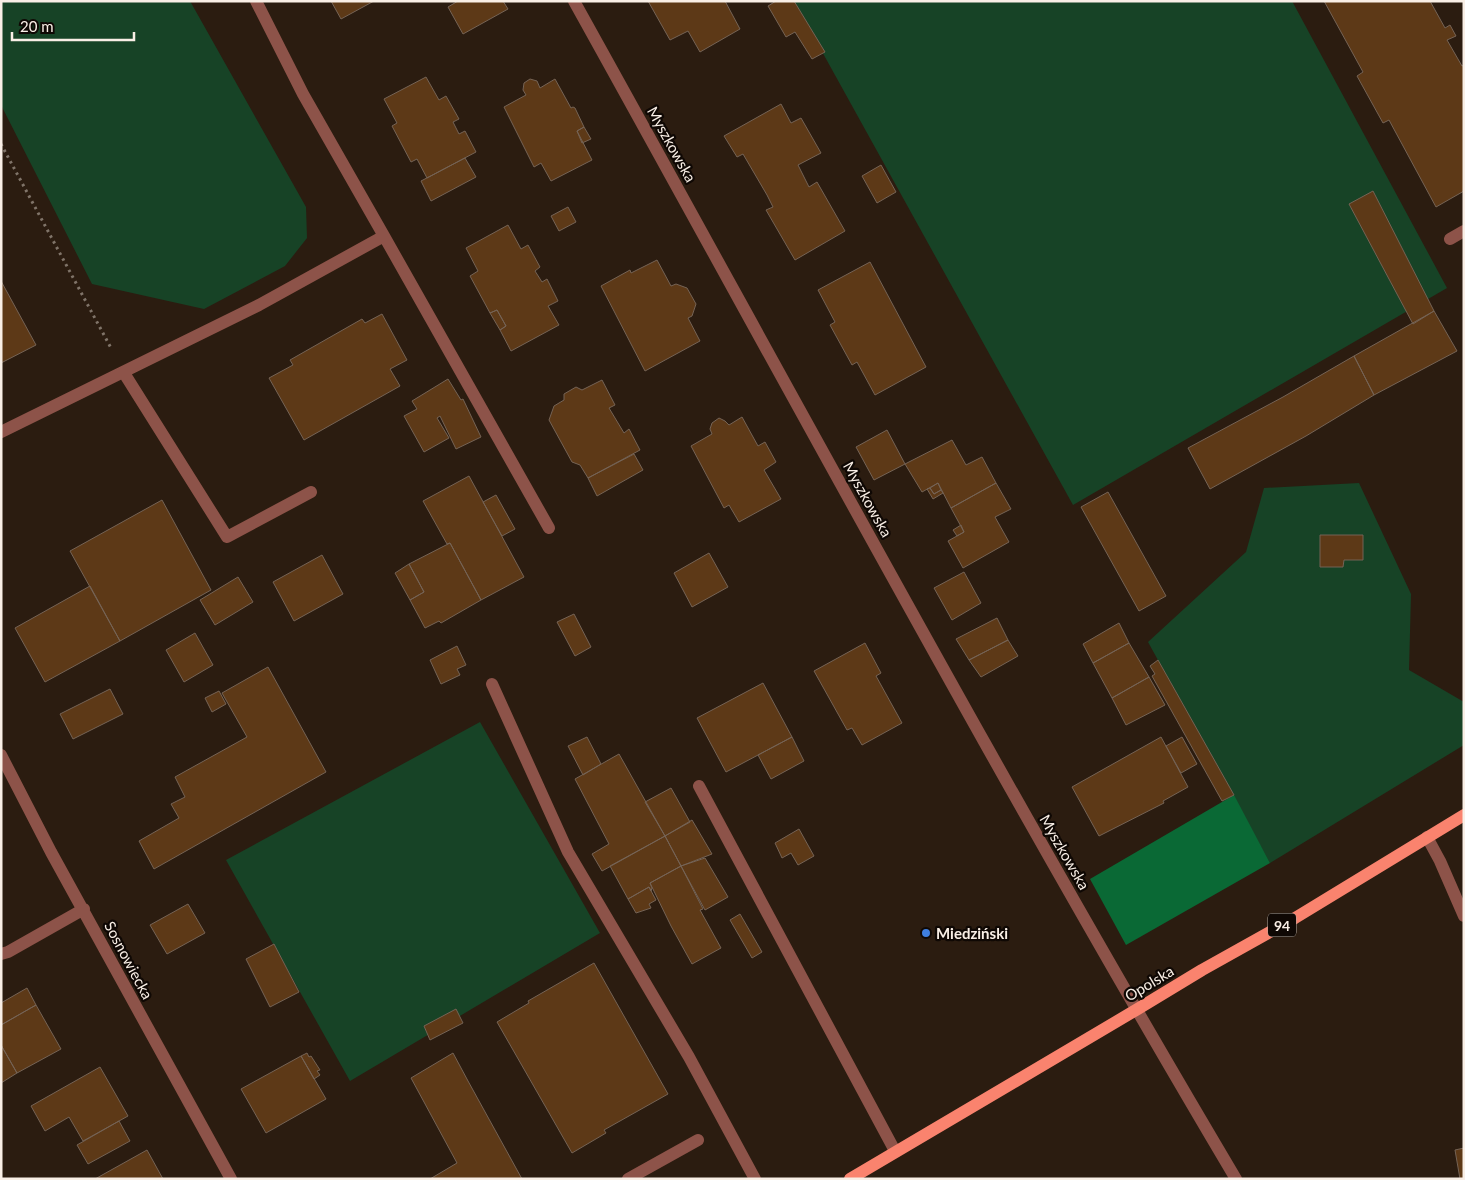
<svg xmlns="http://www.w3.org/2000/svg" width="1465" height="1180" font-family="Lato,sans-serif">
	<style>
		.green { fill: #174326 }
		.forest { fill: #0a6935 }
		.building { fill: #5d3917; stroke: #756355 }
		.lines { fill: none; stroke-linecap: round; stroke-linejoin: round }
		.path { stroke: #807469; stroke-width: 3; stroke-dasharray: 2.5 4; stroke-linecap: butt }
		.minor { stroke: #8d5349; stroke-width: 12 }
		.major { stroke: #fa836e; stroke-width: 12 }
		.shop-dot { fill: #3f7fe0; stroke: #0f0804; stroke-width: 2 }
		.labels { text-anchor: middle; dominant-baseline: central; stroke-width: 4.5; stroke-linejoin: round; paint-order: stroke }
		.shield { fill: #0f0804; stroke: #b3aaa2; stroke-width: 1 }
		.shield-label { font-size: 14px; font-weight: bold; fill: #f9efe6 }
		.street-label { font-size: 15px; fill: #f9efe6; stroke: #0f0804 }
		.poi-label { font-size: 15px; font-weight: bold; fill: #f9efe6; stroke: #0f0804; text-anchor: start }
	</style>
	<rect width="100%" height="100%" fill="#2b1c10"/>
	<path class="green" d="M 1,1 L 190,1 L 306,207 L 307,238 L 285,266 L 204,309 L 92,284 L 1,105 Z
		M 794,1 L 1292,1 L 1447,288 L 1073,505 Z
		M 1359,483 L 1411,594 L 1409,670 L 1464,702 L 1464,745 L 1270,863 L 1148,642 L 1246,552 L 1264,488 Z
		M 480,722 L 600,933 L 350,1081 L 226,860 Z"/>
	<path class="forest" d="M 1234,795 L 1270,863 L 1126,945 L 1090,879 Z"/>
	<path class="building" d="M 331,1 L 374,1 L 341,19 Z
		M 458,1 L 503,1 L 508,9 L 463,34 L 448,7 Z
		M 648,1 L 725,1 L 740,29 L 700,52 L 688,31 L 670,40 Z
		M 776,1 L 794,1 L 825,52 L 812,59 L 795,32 L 786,37 L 768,6 Z
		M 1324,1 L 1430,1 L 1445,28 L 1450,25 L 1456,36 L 1447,40 L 1462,66 L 1464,65 L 1464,191 L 1436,207 L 1389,120 L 1383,123 L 1357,76 L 1363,72 Z
		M 426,77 L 439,100 L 446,96 L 459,119 L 453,122 L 459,134 L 465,131 L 476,152 L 427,178 L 417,159 L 411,162 L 392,126 L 397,123 L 384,99 Z
		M 530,79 L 537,81 L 540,88 L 555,79 L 571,108 L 573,107 L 575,108 L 584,127 L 577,131 L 592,160 L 551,181 L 541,163 L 534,167 L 504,107 L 526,95 L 523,90 L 524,83 Z
		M 781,104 L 791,123 L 801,118 L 821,153 L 798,165 L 809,187 L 817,182 L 845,231 L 795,260 L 766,210 L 773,207 L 767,195 L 743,154 L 737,157 L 724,136 Z
		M 584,127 L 591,139 L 582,143 L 577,131 Z
		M 465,158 L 476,177 L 431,201 L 421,181 Z
		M 881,165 L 896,192 L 877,203 L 862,176 Z
		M 1373,191 L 1434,311 L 1413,324 L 1349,204 Z
		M 568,207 L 576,222 L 559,231 L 551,216 Z
		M 508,225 L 521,249 L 528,245 L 540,267 L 535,271 L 542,282 L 547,279 L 558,301 L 548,306 L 559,325 L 511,351 L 500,330 L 506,326 L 497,310 L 490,313 L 470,276 L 478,271 L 466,248 Z
		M 657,260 L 671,286 L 676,284 L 687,288 L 696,304 L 692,316 L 688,318 L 700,341 L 645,371 L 601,286 L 630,270 L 631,273 Z
		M 870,262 L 926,367 L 875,395 L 857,362 L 852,365 L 830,325 L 835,322 L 818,290 Z
		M 1,281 L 36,345 L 1,363 Z
		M 497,310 L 506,326 L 500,330 L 490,313 Z
		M 1434,311 L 1457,351 L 1374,395 L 1354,356 Z
		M 382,314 L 407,360 L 390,369 L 400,386 L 304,440 L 269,378 L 293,365 L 290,360 L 362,319 L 365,323 Z
		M 1354,356 L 1374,395 L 1306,436 L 1210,489 L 1188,448 L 1283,397 Z
		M 448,379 L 461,400 L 463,399 L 481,437 L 456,449 L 440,416 L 437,418 L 449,438 L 424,452 L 404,416 L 417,409 L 412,401 Z
		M 602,380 L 615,405 L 609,408 L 624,433 L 629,429 L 640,450 L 588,478 L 580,465 L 572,462 L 549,420 L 554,406 L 564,400 L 564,394 L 576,387 L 582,390 Z
		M 742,417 L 758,446 L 765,442 L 776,462 L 764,470 L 781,499 L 739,522 L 729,505 L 724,508 L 691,446 L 712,434 L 710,429 L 712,423 L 719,418 L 725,421 L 729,425 Z
		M 887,430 L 905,464 L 874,480 L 856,447 Z
		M 952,440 L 966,465 L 982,457 L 996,483 L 951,508 L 938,483 L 922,492 L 905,464 Z
		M 634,454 L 643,470 L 597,496 L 588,478 Z
		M 469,476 L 524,577 L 481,600 L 450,543 L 447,544 L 423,501 Z
		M 938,483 L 941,490 L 934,494 L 930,488 Z
		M 996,483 L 1011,509 L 995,517 L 1009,542 L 963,568 L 948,541 L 964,532 L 951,508 Z
		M 930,488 L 934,494 L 941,490 L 943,493 L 933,499 L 927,489 Z
		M 1108,492 L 1166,596 L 1139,611 L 1081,507 Z
		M 496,495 L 515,529 L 502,536 L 483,502 Z
		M 162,500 L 211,590 L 120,641 L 70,551 Z
		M 961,525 L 964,532 L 957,536 L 953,530 Z
		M 1320,535 L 1363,535 L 1363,560 L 1344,560 L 1343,567 L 1320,567 Z
		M 450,543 L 481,600 L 441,623 L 439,621 L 425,628 L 410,600 L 424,592 L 409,564 Z
		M 709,553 L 728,587 L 692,607 L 674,573 Z
		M 322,555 L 343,594 L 294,621 L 273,582 Z
		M 409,564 L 424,592 L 410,600 L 395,573 Z
		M 964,572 L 981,603 L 952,620 L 934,588 Z
		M 238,577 L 253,602 L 215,625 L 200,600 Z
		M 90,586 L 120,641 L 45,682 L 15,628 Z
		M 574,614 L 591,647 L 575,656 L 557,622 Z
		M 997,618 L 1008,640 L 969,660 L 956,639 Z
		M 1119,623 L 1129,643 L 1093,663 L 1083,644 Z
		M 195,633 L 213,665 L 184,682 L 166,650 Z
		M 1008,640 L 1018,656 L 981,677 L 969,660 Z
		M 865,643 L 881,673 L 876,676 L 902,723 L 862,745 L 852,728 L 847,730 L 814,671 Z
		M 1129,643 L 1149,677 L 1112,698 L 1093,663 Z
		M 457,646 L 466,665 L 457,669 L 460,675 L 441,684 L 430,660 Z
		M 1158,660 L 1234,795 L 1222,801 L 1152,676 L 1155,674 L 1150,666 Z
		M 268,667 L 326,772 L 154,869 L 139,841 L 179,818 L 171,804 L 185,797 L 175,777 L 247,737 L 222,693 Z
		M 1149,677 L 1165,705 L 1126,725 L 1112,698 Z
		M 763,683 L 792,737 L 726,772 L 697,718 Z
		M 110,689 L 123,714 L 73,739 L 60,714 Z
		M 219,691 L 226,704 L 212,712 L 205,698 Z
		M 587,737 L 601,764 L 583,775 L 568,746 Z
		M 792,737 L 804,761 L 771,779 L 758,755 Z
		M 1161,737 L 1188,787 L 1163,801 L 1164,803 L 1099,836 L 1072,787 Z
		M 1182,737 L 1197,764 L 1181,773 L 1166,746 Z
		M 619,754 L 665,836 L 602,871 L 592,854 L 609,844 L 575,779 Z
		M 671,788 L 690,822 L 665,836 L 645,802 Z
		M 692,820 L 712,854 L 681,866 L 665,836 Z
		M 799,829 L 814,856 L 798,865 L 791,853 L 782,858 L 775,843 Z
		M 665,836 L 681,866 L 650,883 L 652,888 L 651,891 L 649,887 L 628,899 L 610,866 Z
		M 705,858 L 728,897 L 705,910 L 681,866 Z
		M 681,866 L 703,909 L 700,910 L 721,948 L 692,964 L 671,926 L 650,883 Z
		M 649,887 L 656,900 L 649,904 L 651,908 L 636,913 L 628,899 Z
		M 188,904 L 205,933 L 167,954 L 150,925 Z
		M 740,914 L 762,952 L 752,958 L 730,920 Z
		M 274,944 L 299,992 L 270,1007 L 246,959 Z
		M 594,963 L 668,1094 L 604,1130 L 606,1133 L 572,1153 L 497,1022 L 529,1003 L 528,1001 Z
		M 27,988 L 36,1005 L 1,1025 L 1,1003 Z
		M 36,1005 L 61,1049 L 17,1073 L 1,1045 L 1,1025 Z
		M 456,1009 L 463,1023 L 430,1040 L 424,1026 Z
		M 1,1045 L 17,1073 L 1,1083 Z
		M 307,1053 L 309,1057 L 311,1056 L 320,1070 L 317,1071 L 320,1075 L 314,1079 L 301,1056 Z
		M 453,1053 L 468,1081 L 522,1179 L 430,1179 L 457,1163 L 411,1078 Z
		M 301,1056 L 326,1099 L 266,1133 L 241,1089 Z
		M 100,1067 L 128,1116 L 83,1141 L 69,1117 L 45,1131 L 31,1106 Z
		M 119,1121 L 130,1141 L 88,1164 L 77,1145 Z
		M 1464,1148 L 1464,1179 L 1460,1179 L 1455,1150 Z
		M 147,1150 L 163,1179 L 95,1179 Z"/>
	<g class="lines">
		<path class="path" d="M 1,144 L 111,348"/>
		<path class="minor" d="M 256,1 L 303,94 L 384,236 L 549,528
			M 574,1 C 793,395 1006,792 1236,1179
			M 1450,239 L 1464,231
			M 124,373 L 227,537 L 311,492
			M 1,432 L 259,305 L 384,236
			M 492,684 L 568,852 L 689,1057 L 755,1179
			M 1,755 L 51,852 L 231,1179
			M 699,786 L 895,1151
			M 1427,837 L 1440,861 L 1464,916
			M 1,954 L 8,952 L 84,909
			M 628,1179 L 698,1140"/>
		<path class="major" d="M 850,1179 L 1136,1010 L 1202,970 L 1295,918 L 1464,815"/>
	</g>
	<circle class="shop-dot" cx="926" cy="933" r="5"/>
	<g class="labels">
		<rect class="shield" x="1268" y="913.5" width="28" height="23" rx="4"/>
		<g class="shield-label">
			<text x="1282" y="925">94</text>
		</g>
		<g class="street-label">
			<text transform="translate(672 144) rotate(61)">Myszkowska</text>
			<text transform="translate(868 499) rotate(61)">Myszkowska</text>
			<text transform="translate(1065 852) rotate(60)">Myszkowska</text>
			<text transform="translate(129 960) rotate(62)">Sosnowiecka</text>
			<text transform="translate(1149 983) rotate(-31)">Opolska</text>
		</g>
		<g class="poi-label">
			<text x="936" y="933">Miedziński</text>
		</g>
	</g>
	<rect width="1465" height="1180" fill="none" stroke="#f9efe6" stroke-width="5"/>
	<path d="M12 32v8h122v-8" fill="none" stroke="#f9efe6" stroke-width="2.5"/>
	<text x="20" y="32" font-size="15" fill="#f9efe6" stroke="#0f0804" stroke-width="4" paint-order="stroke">20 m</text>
</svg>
